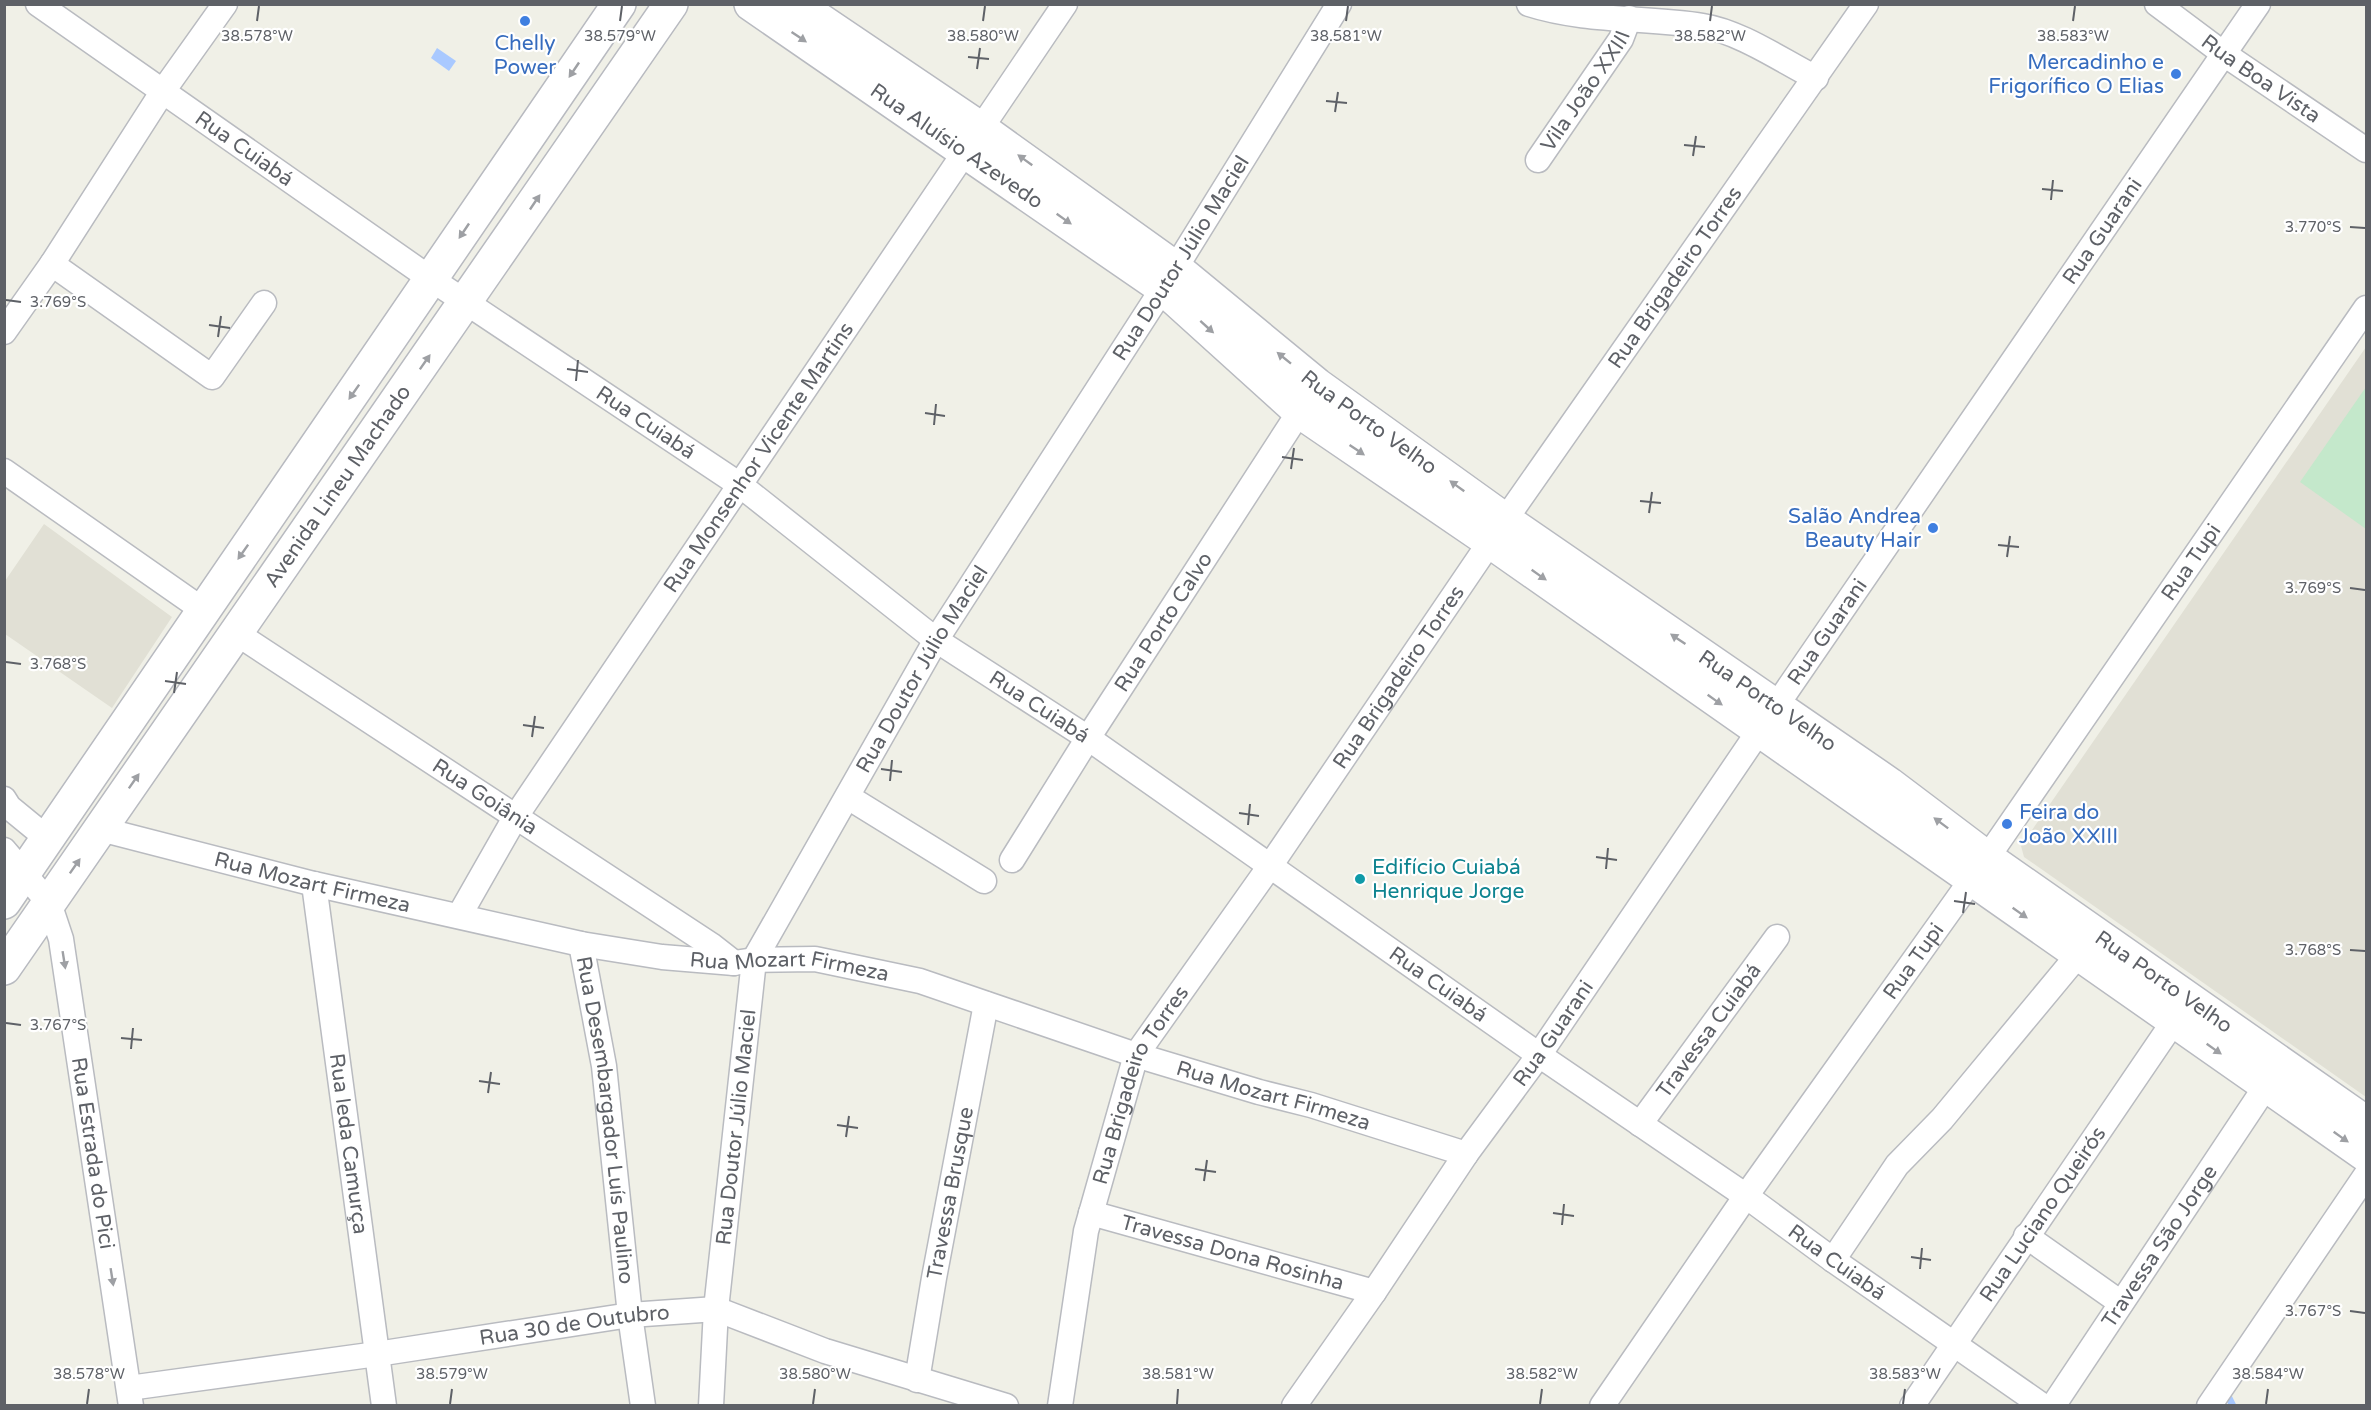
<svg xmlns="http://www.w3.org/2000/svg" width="2371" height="1410" font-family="'Varela Round',sans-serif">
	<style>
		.education { fill: #e1e0d5 }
		.green { fill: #c4e8cb }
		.water { fill: #a9c9ff }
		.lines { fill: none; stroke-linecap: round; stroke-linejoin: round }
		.stream { stroke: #a9c9ff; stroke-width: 7 }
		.street-casing { stroke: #b9bbc0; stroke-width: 27 }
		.secondary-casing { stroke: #b8bac0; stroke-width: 36 }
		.street { stroke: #fff; stroke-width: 24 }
		.secondary { stroke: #fff; stroke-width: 33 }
		.oneway { fill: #9ea0a4 }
		.ticks { fill: none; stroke: #5e6167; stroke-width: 2 }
		.shop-dot { fill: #3f7fe0; stroke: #fff; stroke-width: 2 }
		.culture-dot { fill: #0f9aa8; stroke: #fff; stroke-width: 2 }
		.labels { text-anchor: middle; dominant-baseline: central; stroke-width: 4.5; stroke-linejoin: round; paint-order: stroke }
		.shop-label { font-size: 21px; fill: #366cbe; stroke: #fff; text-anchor: end }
		.street-label { font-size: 21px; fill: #5e6167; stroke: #fff }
		.culture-label { font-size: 21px; fill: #0d838f; stroke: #fff; text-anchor: start }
		.ticks-label { font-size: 15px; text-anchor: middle; fill: #5e6167; stroke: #fff; stroke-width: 4.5; stroke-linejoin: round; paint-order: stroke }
	</style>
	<rect width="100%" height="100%" fill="#f0f0e7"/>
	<path class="education" d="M 2366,347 L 2366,1097 L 2024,857 L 2021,846 Z
		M 44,524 L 172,617 L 112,708 L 5,634 L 5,581 Z"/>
	<path class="green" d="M 2366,387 L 2366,529 L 2300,482 Z"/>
	<path class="water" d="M 437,48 L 456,61 L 449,71 L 431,58 Z"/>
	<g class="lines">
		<path class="stream" d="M 2228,1396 L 2233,1406"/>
		<g class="street-casing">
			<g id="street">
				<path id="s1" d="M 38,4 L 431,279 L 740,485 L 936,640 L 1088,738 L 1539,1055 L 1746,1196 L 1833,1260 L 2043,1406"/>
				<path d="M 1529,4 C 1585,22 1645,17 1703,26 C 1741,32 1782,61 1816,78"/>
				<path id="s2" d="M 2157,4 L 2224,54 L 2366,150"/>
				<path id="s3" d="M 1538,160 L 1621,39 L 1629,18"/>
				<path d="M 52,264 L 212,377 L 264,303"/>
				<path d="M 4,332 L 52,264 L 163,91 L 225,4"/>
				<path d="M 4,471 L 203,610"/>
				<path id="s4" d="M 236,633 L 711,945 L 734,963"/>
				<path d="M 848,797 L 984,881"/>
				<path d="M 4,799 L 9,807 L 48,839"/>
				<path id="s5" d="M 100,829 L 314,884 L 581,944 L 662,957 L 734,963 L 754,960 L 815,959 L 920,981 L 1136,1055 L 1259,1092 L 1311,1105 L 1466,1154"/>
				<path id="s6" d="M 4,850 L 49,903 L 61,939 L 131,1406"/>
				<path id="s7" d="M 1012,860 L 1088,738 L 1309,397"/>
				<path id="s8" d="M 314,884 L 384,1406"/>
				<path id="s9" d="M 459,916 L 516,816 L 1065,4"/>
				<path id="s10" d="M 581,944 L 604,1066 L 630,1315 L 643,1406"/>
				<path id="s11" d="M 1640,1124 L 1777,937"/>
				<path id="s12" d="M 1091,1213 L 1374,1292"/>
				<path d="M 2026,1236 L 2121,1303"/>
				<path d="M 1833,1260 L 1897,1165 L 1942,1119 L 2078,955"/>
				<path id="s13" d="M 917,1380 L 934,1278 L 986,1004"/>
				<path id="s14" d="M 129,1388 L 377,1354 L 630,1315 L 716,1309 L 825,1351 L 1006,1406"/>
				<path id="s15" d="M 711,1406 L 716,1309 L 754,960 L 936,640 L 1163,288 L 1339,4"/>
				<path id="s16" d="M 1060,1406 L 1086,1231 L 1136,1055 L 1270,866 L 1505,520 L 1866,4"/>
				<path id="s17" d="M 1294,1406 L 1374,1292 L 1466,1154 L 1539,1055 L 1759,731 L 2258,4"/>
				<path id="s18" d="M 1602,1406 L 1746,1196 L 1987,858 L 2366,308"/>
				<path id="s19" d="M 1912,1406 L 2174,1021"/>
				<path id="s20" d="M 2053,1406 L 2266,1086"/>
				<path d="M 2209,1406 L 2366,1175"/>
			</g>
		</g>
		<g class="secondary-casing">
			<g id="secondary">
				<path id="s21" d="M 751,4 L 1163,288 L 1299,411 L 1491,542 L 2366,1155"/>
				<path id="s22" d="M 796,4 L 981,129 L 1175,268 L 1317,385 L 1505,520 L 1889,784 L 1987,858 L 2366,1123"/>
				<path d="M 4,902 L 619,4"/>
				<path id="s23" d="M 4,968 L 671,4"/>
			</g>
		</g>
		<use href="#street" class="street"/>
		<use href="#secondary" class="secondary"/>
	</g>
	<defs><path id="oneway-solid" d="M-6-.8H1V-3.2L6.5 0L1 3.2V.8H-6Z" transform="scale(1.5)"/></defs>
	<g class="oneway">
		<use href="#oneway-solid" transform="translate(799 37) rotate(34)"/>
		<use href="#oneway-solid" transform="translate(574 70) rotate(124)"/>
		<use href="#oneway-solid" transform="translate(1025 160) rotate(-144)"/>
		<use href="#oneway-solid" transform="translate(535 202) rotate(-56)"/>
		<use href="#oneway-solid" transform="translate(1064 219) rotate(35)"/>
		<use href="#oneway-solid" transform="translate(464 231) rotate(124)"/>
		<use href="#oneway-solid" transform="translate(1207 327) rotate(42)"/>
		<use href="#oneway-solid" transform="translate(1284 358) rotate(-141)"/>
		<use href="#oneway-solid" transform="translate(425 362) rotate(-55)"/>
		<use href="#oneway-solid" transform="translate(354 392) rotate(125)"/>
		<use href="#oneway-solid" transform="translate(1357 450) rotate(34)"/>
		<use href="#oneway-solid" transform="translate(1457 486) rotate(-144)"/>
		<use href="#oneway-solid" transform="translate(243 552) rotate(125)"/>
		<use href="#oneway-solid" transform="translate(1539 575) rotate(35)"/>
		<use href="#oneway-solid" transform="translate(1678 639) rotate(-146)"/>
		<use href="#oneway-solid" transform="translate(1715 700) rotate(35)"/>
		<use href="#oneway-solid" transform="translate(134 781) rotate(-55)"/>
		<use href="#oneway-solid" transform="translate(1941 823) rotate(-143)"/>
		<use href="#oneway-solid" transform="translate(75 866) rotate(-55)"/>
		<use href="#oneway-solid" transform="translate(2020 913) rotate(35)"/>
		<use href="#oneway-solid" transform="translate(64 960) rotate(81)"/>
		<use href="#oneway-solid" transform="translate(2214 1049) rotate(35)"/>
		<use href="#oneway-solid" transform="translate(2341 1137) rotate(35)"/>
		<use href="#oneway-solid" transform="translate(112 1277) rotate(81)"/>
	</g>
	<path class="ticks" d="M 257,21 L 259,6M 620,21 L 622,6M 983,21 L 985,6M 1346,21 L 1348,6M 1710,21 L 1712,6M 2073,21 L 2075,6M 968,57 L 989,59M 977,69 L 980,48M 1326,101 L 1347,103M 1335,112 L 1338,92M 1684,145 L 1705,147M 1693,156 L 1696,136M 2042,189 L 2063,191M 2051,200 L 2053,180M 2350,227 L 2365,228M 6,300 L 21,302M 209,325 L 230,328M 218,337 L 221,316M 567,369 L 588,372M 576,381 L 578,360M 925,413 L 945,416M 934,425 L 936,404M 1282,457 L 1303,460M 1291,469 L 1294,448M 1640,501 L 1661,503M 1649,513 L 1652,492M 1998,545 L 2019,547M 2007,557 L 2010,536M 2350,588 L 2365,590M 6,662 L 21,664M 165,681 L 186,684M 174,693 L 177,672M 523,725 L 544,728M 532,737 L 535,716M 881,769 L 902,772M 890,781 L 892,760M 1239,813 L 1259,816M 1248,825 L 1250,804M 1596,857 L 1617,860M 1606,869 L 1608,848M 1954,901 L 1975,904M 1963,913 L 1966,892M 2350,950 L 2365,951M 6,1023 L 21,1025M 121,1038 L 142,1040M 131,1049 L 133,1028M 479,1081 L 500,1084M 488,1093 L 491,1072M 837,1125 L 858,1128M 846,1137 L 849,1116M 1195,1169 L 1216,1172M 1204,1181 L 1207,1160M 1553,1213 L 1574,1216M 1562,1225 L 1564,1204M 1911,1257 L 1931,1260M 1920,1269 L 1922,1248M 2350,1311 L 2365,1313M 87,1404 L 89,1389M 450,1404 L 452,1389M 813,1404 L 815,1389M 1177,1404 L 1178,1389M 1540,1404 L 1542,1389M 1903,1404 L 1905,1389M 2266,1404 L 2268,1389"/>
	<g class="shop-dot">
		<circle cx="525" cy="21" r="6"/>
		<circle cx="2176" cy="74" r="6"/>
		<circle cx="1933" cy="528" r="6"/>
		<circle cx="2007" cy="824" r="6"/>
	</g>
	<circle class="culture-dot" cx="1360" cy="879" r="6"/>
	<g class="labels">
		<g class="shop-label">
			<text x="525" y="43" text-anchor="middle">Chelly<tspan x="525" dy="24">Power</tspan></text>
			<text x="2164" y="62">Mercadinho e<tspan x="2164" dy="24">Frigorífico O Elias</tspan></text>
			<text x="1921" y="516">Salão Andrea<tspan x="1921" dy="24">Beauty Hair</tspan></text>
			<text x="2019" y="812" text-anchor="start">Feira do<tspan x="2019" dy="24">João XXIII</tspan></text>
		</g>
		<g class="street-label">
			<text stroke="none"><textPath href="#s2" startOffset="128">Rua Boa Vista</textPath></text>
			<text stroke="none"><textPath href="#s3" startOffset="84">Vila João XXIII</textPath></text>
			<text stroke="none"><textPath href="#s21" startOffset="250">Rua Aluísio Azevedo</textPath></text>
			<text stroke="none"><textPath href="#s1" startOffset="252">Rua Cuiabá</textPath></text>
			<text stroke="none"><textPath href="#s17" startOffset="1426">Rua Guarani</textPath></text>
			<text stroke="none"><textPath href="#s15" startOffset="1270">Rua Doutor Júlio Maciel</textPath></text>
			<text stroke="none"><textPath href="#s16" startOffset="1306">Rua Brigadeiro Torres</textPath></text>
			<text stroke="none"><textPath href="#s22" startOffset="710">Rua Porto Velho</textPath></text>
			<text stroke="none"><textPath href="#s1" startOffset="738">Rua Cuiabá</textPath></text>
			<text stroke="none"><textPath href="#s9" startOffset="548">Rua Monsenhor Vicente Martins</textPath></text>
			<text stroke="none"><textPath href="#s23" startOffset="586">Avenida Lineu Machado</textPath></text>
			<text stroke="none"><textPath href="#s18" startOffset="1029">Rua Tupi</textPath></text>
			<text stroke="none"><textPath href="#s7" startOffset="282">Rua Porto Calvo</textPath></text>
			<text stroke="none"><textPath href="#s17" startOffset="940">Rua Guarani</textPath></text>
			<text stroke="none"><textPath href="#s15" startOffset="784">Rua Doutor Júlio Maciel</textPath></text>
			<text stroke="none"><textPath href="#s16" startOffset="820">Rua Brigadeiro Torres</textPath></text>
			<text stroke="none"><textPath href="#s22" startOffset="1196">Rua Porto Velho</textPath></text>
			<text stroke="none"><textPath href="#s1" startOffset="1224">Rua Cuiabá</textPath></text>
			<text stroke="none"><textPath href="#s4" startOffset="298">Rua Goiânia</textPath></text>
			<text stroke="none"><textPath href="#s5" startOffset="219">Rua Mozart Firmeza</textPath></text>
			<text stroke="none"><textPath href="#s18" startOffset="543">Rua Tupi</textPath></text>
			<text stroke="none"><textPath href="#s5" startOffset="705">Rua Mozart Firmeza</textPath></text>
			<text stroke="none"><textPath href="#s22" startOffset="1682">Rua Porto Velho</textPath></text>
			<text stroke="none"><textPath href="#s1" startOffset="1710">Rua Cuiabá</textPath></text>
			<text stroke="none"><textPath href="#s11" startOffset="116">Travessa Cuiabá</textPath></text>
			<text stroke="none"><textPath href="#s17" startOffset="454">Rua Guarani</textPath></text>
			<text stroke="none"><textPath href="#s16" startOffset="334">Rua Brigadeiro Torres</textPath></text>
			<text stroke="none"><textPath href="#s5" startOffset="1209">Rua Mozart Firmeza</textPath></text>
			<text stroke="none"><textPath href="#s10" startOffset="178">Rua Desembargador Luís Paulino</textPath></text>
			<text stroke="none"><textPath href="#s15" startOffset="280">Rua Doutor Júlio Maciel</textPath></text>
			<text stroke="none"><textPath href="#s8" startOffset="262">Rua Ieda Camurça</textPath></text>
			<text stroke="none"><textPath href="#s6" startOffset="324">Rua Estrada do Pici</textPath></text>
			<text stroke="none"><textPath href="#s13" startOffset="190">Travessa Brusque</textPath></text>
			<text stroke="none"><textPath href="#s19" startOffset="232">Rua Luciano Queirós</textPath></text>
			<text stroke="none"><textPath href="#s20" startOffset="192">Travessa São Jorge</textPath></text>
			<text stroke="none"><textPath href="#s12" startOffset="147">Travessa Dona Rosinha</textPath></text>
			<text stroke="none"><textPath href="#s1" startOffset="2196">Rua Cuiabá</textPath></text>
			<text stroke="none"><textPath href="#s14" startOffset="450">Rua 30 de Outubro</textPath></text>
		</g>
		<g class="culture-label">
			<text x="1372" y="867">Edifício Cuiabá<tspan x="1372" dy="24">Henrique Jorge</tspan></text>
		</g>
	</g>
	<g class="ticks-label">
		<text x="257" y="41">38.578°W</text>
		<text x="620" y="41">38.579°W</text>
		<text x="983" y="41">38.580°W</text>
		<text x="1346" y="41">38.581°W</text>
		<text x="1710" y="41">38.582°W</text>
		<text x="2073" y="41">38.583°W</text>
		<text x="2313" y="232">3.770°S</text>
		<text x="58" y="307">3.769°S</text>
		<text x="2313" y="593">3.769°S</text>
		<text x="58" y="669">3.768°S</text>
		<text x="2313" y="955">3.768°S</text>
		<text x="58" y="1030">3.767°S</text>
		<text x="2313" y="1316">3.767°S</text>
		<text x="89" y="1379">38.578°W</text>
		<text x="452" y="1379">38.579°W</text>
		<text x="815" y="1379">38.580°W</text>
		<text x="1178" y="1379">38.581°W</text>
		<text x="1542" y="1379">38.582°W</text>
		<text x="1905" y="1379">38.583°W</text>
		<text x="2268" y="1379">38.584°W</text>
	</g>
	<rect width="2371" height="1410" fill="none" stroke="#5e6167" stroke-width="12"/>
</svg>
